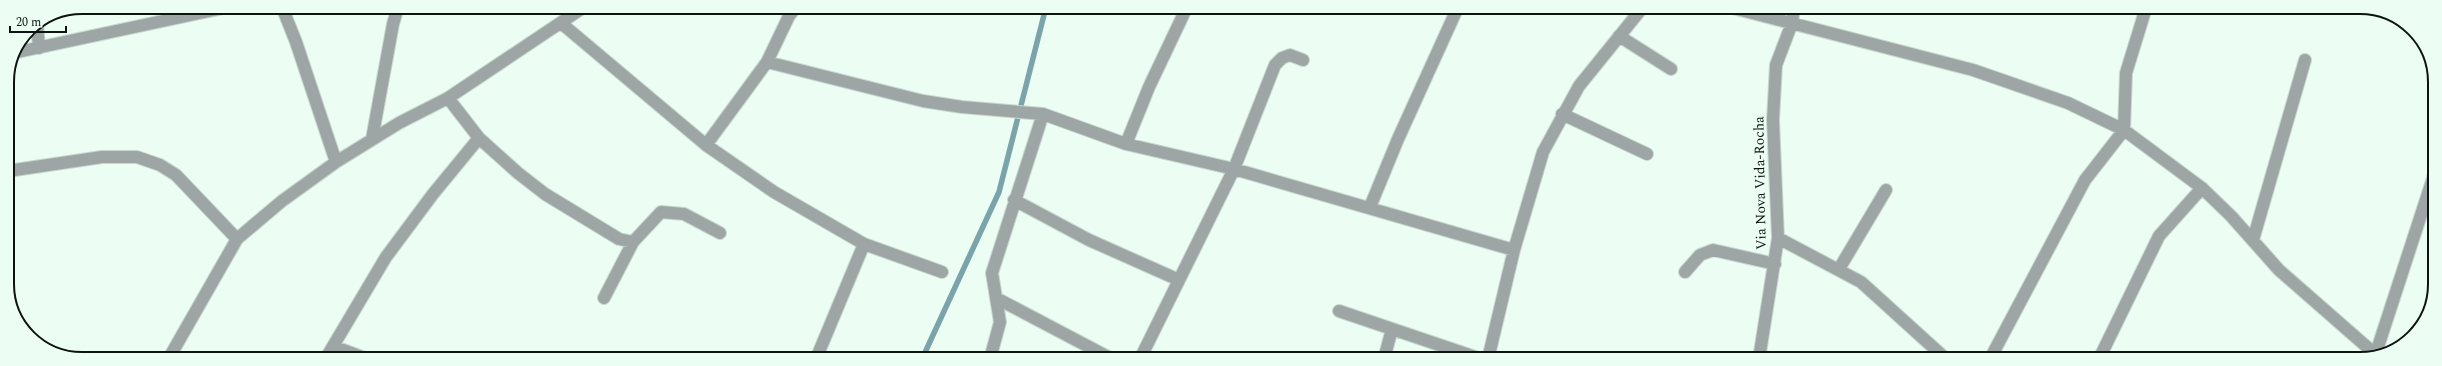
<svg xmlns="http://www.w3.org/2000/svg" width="2442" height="366" font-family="Spectral,serif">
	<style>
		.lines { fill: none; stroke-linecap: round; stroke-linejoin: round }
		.stream { stroke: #7ba3aa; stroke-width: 5.5 }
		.minor-casing { stroke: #c8d8d0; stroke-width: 14 }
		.minor { stroke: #9da6a4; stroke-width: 12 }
		.labels { text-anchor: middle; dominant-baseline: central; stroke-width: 4; stroke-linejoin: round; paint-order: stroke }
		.street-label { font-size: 14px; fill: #0d1310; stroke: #ecfdf4 }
		.rim { fill: none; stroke: #0d1310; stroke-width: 2 }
	</style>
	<rect width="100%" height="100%" fill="#ecfdf4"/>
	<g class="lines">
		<path class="stream" d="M 922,359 L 999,192 L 1046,7"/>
		<g class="minor-casing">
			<path id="minor" d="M 282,7 L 296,42 L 336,162
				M 1729,7 L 1973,70 L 2068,103 L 2124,130 L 2202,188 L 2231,216 L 2279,270 L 2375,354
				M 37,23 L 39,48
				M 561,23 L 706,145 L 774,192 L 864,244 L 942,272
				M 1619,36 L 1671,69
				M 13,53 L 228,7
				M 767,62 L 923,101 L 962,107 L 1043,114 L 1126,144 L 1234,169 L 1514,250
				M 448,98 L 479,138 L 518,173 L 545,194 L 619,239 L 633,242 L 661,212 L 684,214 L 720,233
				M 1562,114 L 1647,154
				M 372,139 L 393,24 L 398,7
				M 1126,144 L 1149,87 L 1187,7
				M 706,145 L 767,62 L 789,16 L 796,7
				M 8,171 L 102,157 L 137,157 L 160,165 L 176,175 L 237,239
				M 1014,200 L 1089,240 L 1179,280
				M 1370,207 L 1398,139 L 1458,7
				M 1778,238 L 1861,282 L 1946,359
				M 2253,240 L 2305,60
				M 1839,269 L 1886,190
				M 1685,272 L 1700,255 L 1713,250 L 1775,264
				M 604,298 L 633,242
				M 996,298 L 1112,359
				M 1339,311 L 1481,359
				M 333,346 L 365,358
				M 2376,353 L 2434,175
				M 169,358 L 237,239 L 282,201 L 336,162 L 399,123 L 448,98 L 584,7
				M 326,358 L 386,257 L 433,194 L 479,138
				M 816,359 L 864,244
				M 990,359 L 1000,322 L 992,273 L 1043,114
				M 1140,359 L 1234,169 L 1275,65 L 1282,58 L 1290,55 L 1303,60
				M 1384,359 L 1392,329
				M 1488,359 L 1514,250 L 1543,152 L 1579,86 L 1643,7
				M 1759,359 L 1778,238 L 1773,120 L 1776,65 L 1792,23 L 1794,7
				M 1990,359 L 2085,180 L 2124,130 L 2126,73 L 2146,8
				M 2099,359 L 2159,236 L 2202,188"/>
		</g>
		<use href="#minor" class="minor"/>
	</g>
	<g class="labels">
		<g class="street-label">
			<text transform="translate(1760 183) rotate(-91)">Via Nova Vida-Rocha</text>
		</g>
	</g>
	<path d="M0 0H2442V366H0ZM82 14H2360A68 68 0 0 1 2428 82V284A68 68 0 0 1 2360 352H82A68 68 0 0 1 14 284V82A68 68 0 0 1 82 14Z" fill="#ecfdf4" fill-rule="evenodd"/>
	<path class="rim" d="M82 14H2360A68 68 0 0 1 2428 82V284A68 68 0 0 1 2360 352H82A68 68 0 0 1 14 284V82A68 68 0 0 1 82 14Z"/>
	<path d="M10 26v6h56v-6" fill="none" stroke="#0d1310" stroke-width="2"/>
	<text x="16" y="26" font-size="12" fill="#0d1310" stroke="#ecfdf4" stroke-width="3" paint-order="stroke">20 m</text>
</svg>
